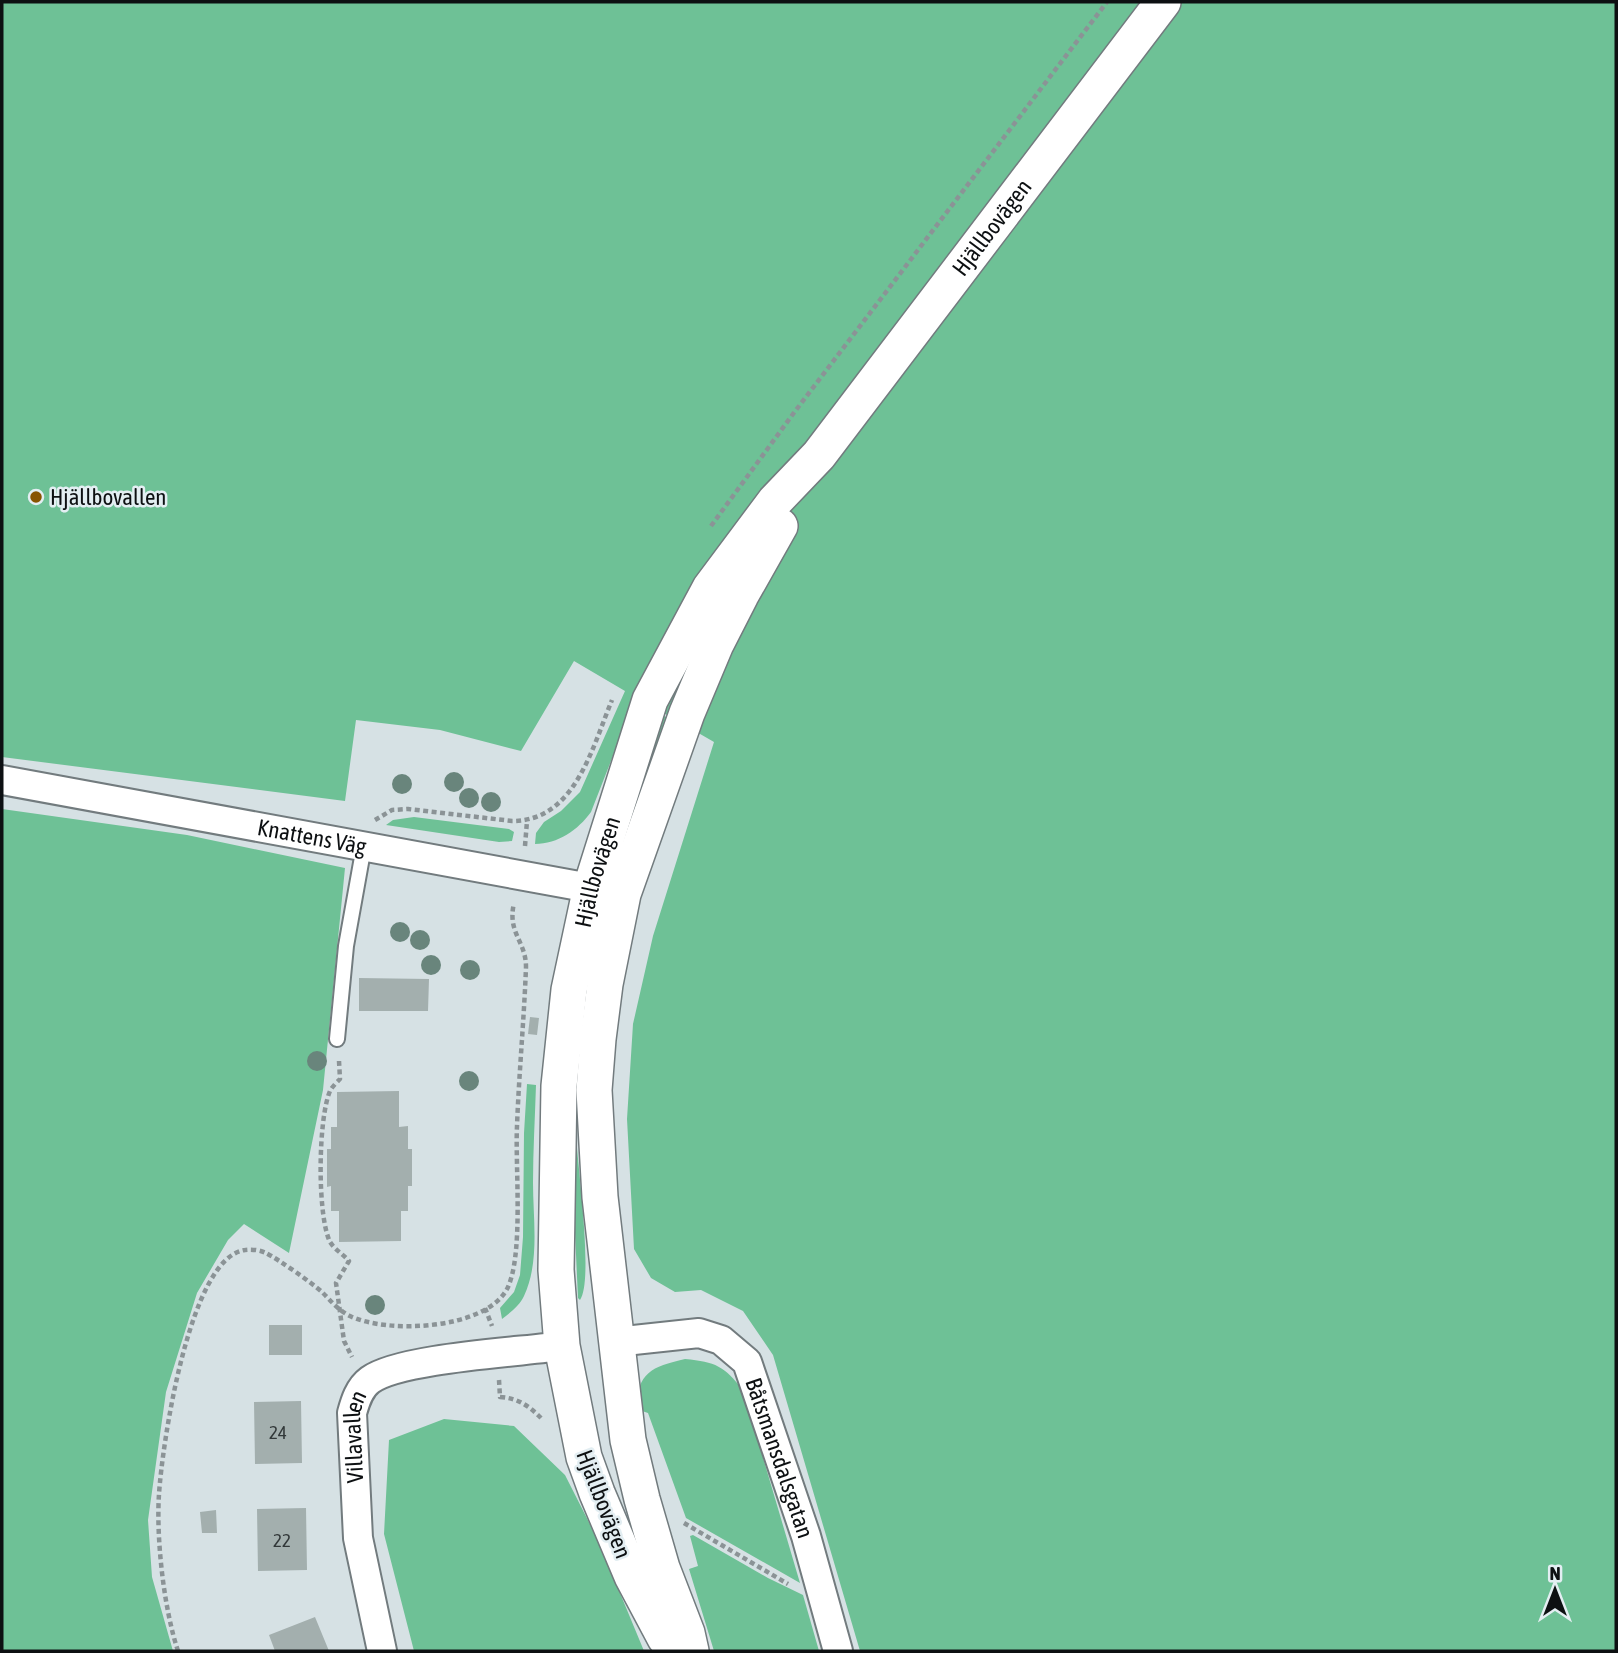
<svg xmlns="http://www.w3.org/2000/svg" width="1618" height="1653" font-family="'Asap Condensed',sans-serif">
	<style>
		.green { fill: #6ec196 }
		.building { fill: #a3afae }
		.lines { fill: none; stroke-linecap: round; stroke-linejoin: round }
		.service-casing { stroke: #727b7e; stroke-width: 18 }
		.minor-casing { stroke: #727b7e; stroke-width: 32 }
		.tertiary-casing { stroke: #727b7e; stroke-width: 38 }
		.path { stroke: #8b9396; stroke-width: 4.5; stroke-dasharray: 5 3.5; stroke-linecap: butt }
		.service { stroke: #fff; stroke-width: 14 }
		.minor { stroke: #fff; stroke-width: 28 }
		.tertiary { stroke: #fff; stroke-width: 35 }
		.tree { fill: #69857c }
		.poi-dot { fill: #885400; stroke: #e3eef2; stroke-width: 2.5 }
		.labels { text-anchor: middle; dominant-baseline: central; stroke-width: 5; stroke-linejoin: round; paint-order: stroke }
		.number-label { font-size: 19px; fill: #323839 }
		.street-label { font-size: 23px; fill: #0d1012; stroke: #e3eef2 }
		.poi-label { font-size: 23px; fill: #0d1012; stroke: #e3eef2; text-anchor: start }
	</style>
	<rect width="100%" height="100%" fill="#d6e1e4"/>
	<path class="green" d="M 2,2 L 1616,2 L 1616,1651 L 860,1651 L 773,1355 L 743,1311 L 701,1290 L 675,1292 L 651,1278 L 634,1249 L 627,1119 L 633,1024 L 653,936 L 714,742 L 636,697 L 591,812 C 578,830 558,844 535,844 L 536,833 L 544,822 L 561,811 L 580,792 L 625,691 L 574,661 L 521,751 L 440,730 L 356,720 L 345,801 L 2,757 Z
		M 664,716 L 668,718 L 627,840 L 629,801 L 659,723 Z
		M 2,809 L 187,835 L 345,868 L 323,1090 L 289,1253 L 244,1224 L 228,1240 L 197,1293 L 166,1392 L 148,1520 L 152,1577 L 173,1651 L 2,1651 Z
		M 414,817 L 509,829 L 514,832 L 512,841 L 499,842 L 386,825 L 393,820 Z
		M 572,1052 C 574,1060 577,1069 577,1078 C 579,1096 575,1115 576,1133 C 577,1163 594,1280 580,1300 L 578,1298 L 573,1189 Z
		M 527,1084 L 536,1085 C 535,1118 533,1150 533,1183 C 533,1219 540,1262 524,1296 C 520,1305 510,1313 502,1319 L 500,1308 L 514,1292 L 520,1275 L 523,1237 L 524,1133 Z
		M 685,1359 C 716,1362 724,1366 743,1390 L 800,1583 L 686,1518 L 648,1413 L 636,1409 C 638,1372 651,1367 685,1359 Z
		M 444,1419 L 514,1426 L 565,1475 L 598,1540 L 644,1651 L 414,1651 L 384,1534 L 389,1440 Z
		M 693,1535 L 768,1578 L 803,1595 L 819,1651 L 714,1651 L 689,1569 L 698,1566 L 690,1536 Z"/>
	<path class="building" d="M 359,978 L 429,979 L 428,1011 L 359,1011 Z
		M 530,1017 L 539,1018 L 537,1035 L 528,1034 Z
		M 399,1091 L 399,1127 L 408,1126 L 408,1149 L 412,1149 L 412,1186 L 408,1186 L 408,1211 L 401,1211 L 401,1241 L 339,1242 L 339,1211 L 331,1211 L 331,1186 L 327,1187 L 327,1149 L 331,1149 L 331,1127 L 337,1127 L 337,1092 Z
		M 269,1325 L 302,1325 L 302,1355 L 269,1355 Z
		M 301,1401 L 302,1463 L 255,1464 L 254,1402 Z
		M 306,1508 L 307,1570 L 258,1571 L 257,1509 Z
		M 216,1510 L 217,1533 L 202,1533 L 200,1512 Z
		M 315,1617 L 329,1651 L 275,1651 L 269,1635 Z"/>
	<g class="lines">
		<g class="service-casing">
			<path id="service" d="M 337,1039 L 346,946 L 364,846"/>
		</g>
		<g class="minor-casing">
			<g id="minor">
				<path id="s1" d="M 2,780 L 612,892"/>
				<path id="s2" d="M 615,1342 L 699,1333 L 721,1340 L 747,1362 L 806,1536 L 838,1651"/>
				<path id="s3" d="M 382,1651 L 358,1538 L 352,1413 C 355,1402 359,1388 370,1380 C 400,1358 520,1352 562,1346"/>
			</g>
		</g>
		<g class="tertiary-casing">
			<g id="tertiary">
				<path id="s4" d="M 676,1651 L 665,1638 L 632,1576 L 597,1493 L 584,1457 L 562,1346 L 556,1270 L 559,1086 L 569,990 L 591,887 L 650,700 L 710,588 L 775,501 L 819,455 L 1163,2"/>
				<path d="M 691,1651 L 687,1633 L 662,1568 L 642,1499 L 628,1440 L 600,1197 L 594,1090 L 598,1039 L 605,984 L 623,894 L 687,713 L 716,644 L 741,595 L 780,526"/>
			</g>
		</g>
		<path class="path" d="M 711,526 L 793,414 L 1107,2
			M 375,820 L 392,810 L 408,809 L 512,821 C 575,821 592,748 612,700
			M 525,846 L 527,821
			M 339,1061 L 340,1079 C 337,1082 332,1087 330,1091 C 318,1119 317,1215 330,1242 C 335,1250 343,1254 349,1261 L 336,1283 L 344,1341 L 352,1357
			M 485,1308 L 492,1326
			M 499,1380 L 500,1397 C 518,1398 529,1406 541,1418
			M 684,1523 L 788,1584
			M 178,1651 C 164,1609 156,1539 159,1494 C 162,1447 189,1257 245,1250 C 251,1249 260,1250 266,1253 C 278,1259 312,1283 322,1292 C 331,1301 338,1310 350,1316 C 387,1334 485,1330 507,1289 C 524,1256 515,1166 517,1126 C 519,1073 524,1020 526,967 C 526,941 507,933 514,903"/>
		<use href="#service" class="service"/>
		<use href="#minor" class="minor"/>
		<use href="#tertiary" class="tertiary"/>
	</g>
	<g class="tree">
		<circle cx="454" cy="782" r="10"/>
		<circle cx="402" cy="784" r="10"/>
		<circle cx="469" cy="798" r="10"/>
		<circle cx="491" cy="802" r="10"/>
		<circle cx="400" cy="932" r="10"/>
		<circle cx="420" cy="940" r="10"/>
		<circle cx="431" cy="965" r="10"/>
		<circle cx="470" cy="970" r="10"/>
		<circle cx="317" cy="1061" r="10"/>
		<circle cx="469" cy="1081" r="10"/>
		<circle cx="375" cy="1305" r="10"/>
	</g>
	<circle class="poi-dot" cx="36" cy="497" r="7"/>
	<g class="labels">
		<g class="number-label">
			<text x="278" y="1432">24</text>
			<text x="282" y="1540">22</text>
		</g>
		<g class="street-label">
			<text stroke="none"><textPath href="#s4" startOffset="1572">Hjällbovägen</textPath></text>
			<text stroke="none"><textPath href="#s1" startOffset="315">Knattens Väg</textPath></text>
			<text stroke="none"><textPath href="#s4" startOffset="807">Hjällbovägen</textPath></text>
			<text stroke="none"><textPath href="#s3" startOffset="217">Villavallen</textPath></text>
			<text stroke="none"><textPath href="#s2" startOffset="243">Båtsmansdalsgatan</textPath></text>
			<text transform="translate(604 1504) rotate(69)">Hjällbovägen</text>
		</g>
		<g class="poi-label">
			<text x="50" y="497">Hjällbovallen</text>
		</g>
	</g>
	<rect width="1618" height="1653" fill="none" stroke="#0d1012" stroke-width="7"/>
	<g transform="translate(1555 1590)" stroke="#e3eef2" stroke-width="5" paint-order="stroke">
	<path d="M0-5L12 26L0 18L-12 26Z" fill="#0d1012"/>
	<text y="-10" font-size="19" font-weight="bold" text-anchor="middle" fill="#0d1012">N</text>
	</g>
</svg>
